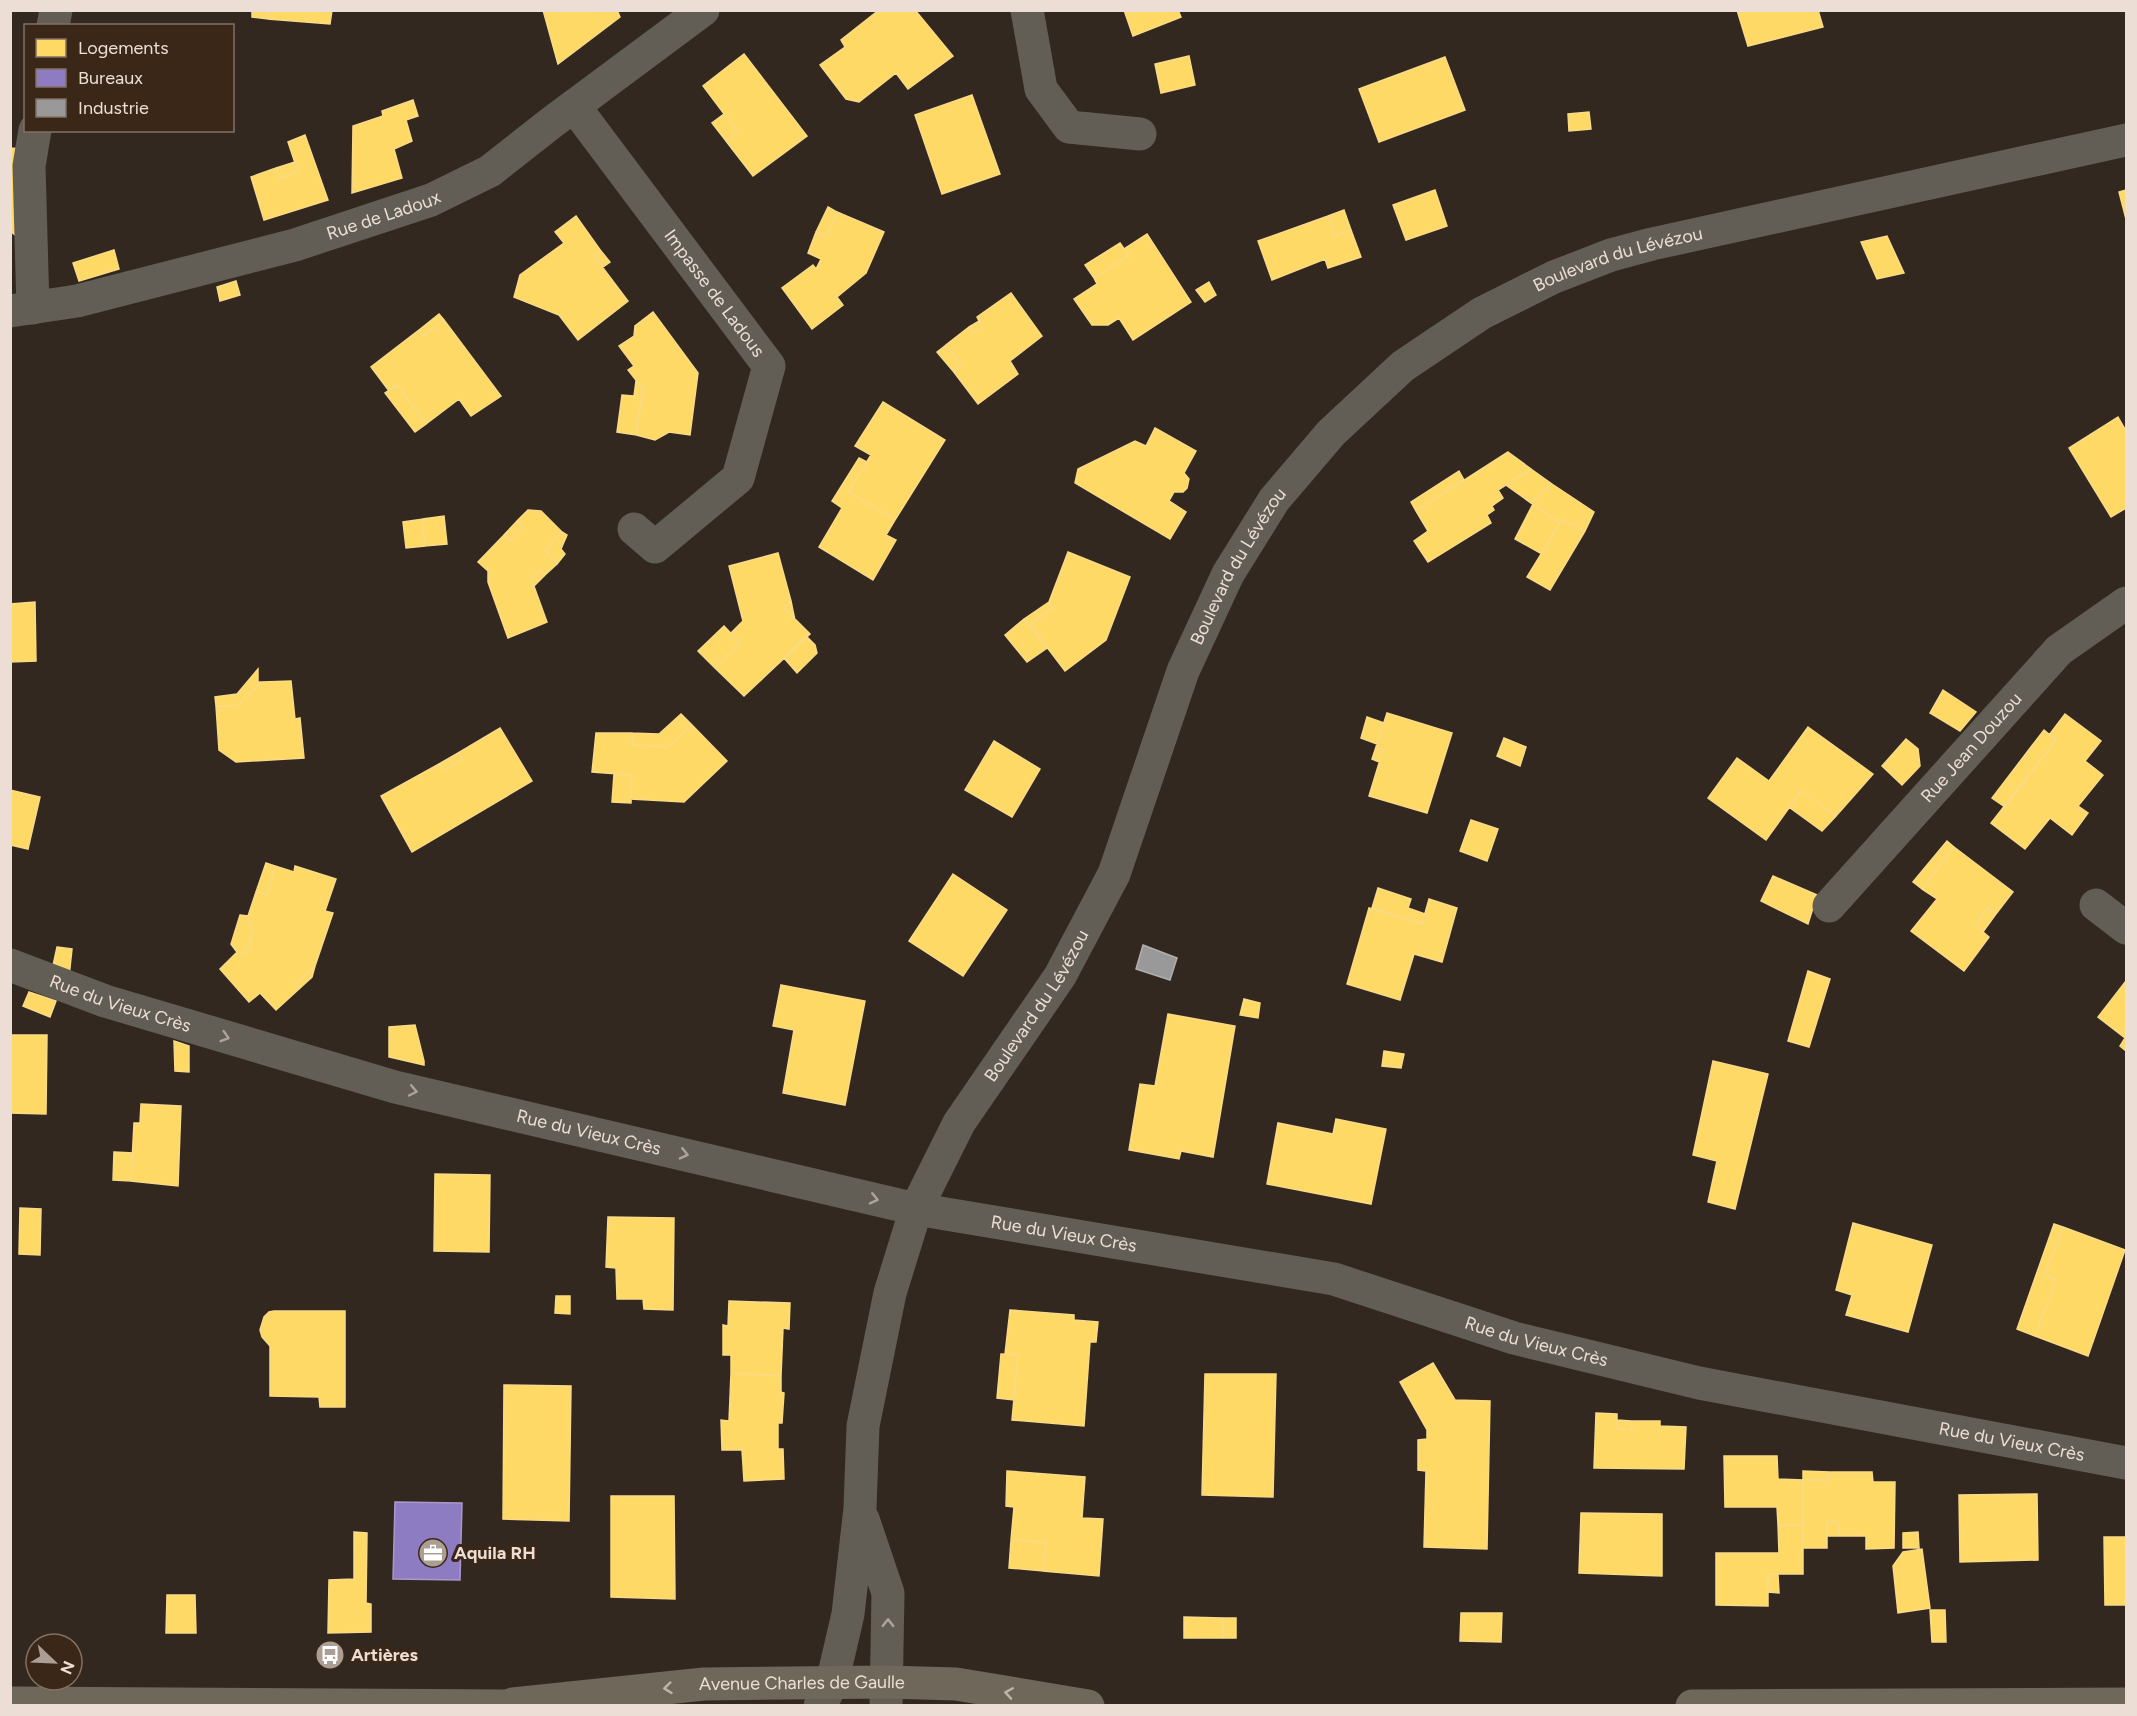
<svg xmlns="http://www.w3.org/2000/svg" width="2137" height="1716" font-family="Figtree,sans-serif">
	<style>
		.homes { fill: #ffd966; stroke: #f9da87; stroke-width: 1.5 }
		.offices { fill: #8e7cc3; stroke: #aa99c8; stroke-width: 1.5 }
		.industry { fill: #999; stroke: #b2aeab; stroke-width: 1.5 }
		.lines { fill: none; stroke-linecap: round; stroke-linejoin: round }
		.minor { stroke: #635e55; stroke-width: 33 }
		.major { stroke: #6e675a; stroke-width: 33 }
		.oneway { stroke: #aea49b }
		.oneway2 { stroke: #c0b4a9 }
		.labels { text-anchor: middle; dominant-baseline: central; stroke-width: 6; stroke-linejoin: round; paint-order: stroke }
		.street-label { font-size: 18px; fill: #ecded4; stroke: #3b2717 }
		.poi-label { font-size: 18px; font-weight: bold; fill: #ecded4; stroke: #3b2717; text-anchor: start }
	</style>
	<rect width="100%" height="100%" fill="#33281f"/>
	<path class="homes" d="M 252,10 L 269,10 L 268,19 L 252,17 Z
		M 269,10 L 332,10 L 330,24 L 268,19 Z
		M 543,10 L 602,10 L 603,12 L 617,10 L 620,17 L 558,64 Z
		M 879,10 L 915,10 L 953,56 L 908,89 L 896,73 L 859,102 L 846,99 L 820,65 L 845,47 L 841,40 Z
		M 1124,10 L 1178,10 L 1181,17 L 1133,36 Z
		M 1737,10 L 1818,10 L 1823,27 L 1748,46 Z
		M 744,54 L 807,136 L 753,176 L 726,141 L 737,131 L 703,86 Z
		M 1189,56 L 1195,85 L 1161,93 L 1155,64 Z
		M 1445,57 L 1465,110 L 1379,142 L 1359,89 Z
		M 972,95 L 1000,174 L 942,194 L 915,115 Z
		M 413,100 L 418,116 L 406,120 L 412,141 L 394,149 L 402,178 L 352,193 L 353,126 L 383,116 L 382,111 Z
		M 1589,112 L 1591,129 L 1569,131 L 1568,114 Z
		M 724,114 L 737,131 L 726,141 L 712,123 Z
		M 305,135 L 328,200 L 264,220 L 251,177 L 276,168 L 280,178 L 298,172 L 288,142 Z
		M 10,148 L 21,149 L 16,209 L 10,208 Z
		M 295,162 L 298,172 L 280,178 L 276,168 Z
		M 1435,190 L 1447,226 L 1406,240 L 1393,205 Z
		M 2126,190 L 2126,219 L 2119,192 Z
		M 828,207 L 837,212 L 827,236 L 816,232 Z
		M 10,208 L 16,209 L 15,235 L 10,231 Z
		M 1344,210 L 1351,230 L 1335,236 L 1328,216 Z
		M 837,212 L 884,232 L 866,273 L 837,297 L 843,305 L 812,329 L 782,288 L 813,265 L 816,269 L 821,259 L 808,253 L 816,232 L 827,236 Z
		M 576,216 L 601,251 L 594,256 L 628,301 L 578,340 L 559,315 L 514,297 L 520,275 L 564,243 L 555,232 Z
		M 1328,216 L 1335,236 L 1351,230 L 1361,257 L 1328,268 L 1325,259 L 1272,280 L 1258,241 Z
		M 1147,234 L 1191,302 L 1133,340 L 1119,318 L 1108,325 L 1092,325 L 1074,299 L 1097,284 L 1094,278 L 1129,256 L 1124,249 Z
		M 1887,236 L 1904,273 L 1877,279 L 1861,242 Z
		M 1120,243 L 1129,256 L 1094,278 L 1085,265 Z
		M 114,250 L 119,269 L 79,281 L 73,263 Z
		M 601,251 L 610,262 L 603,267 L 594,256 Z
		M 236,281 L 240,295 L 220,301 L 217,287 Z
		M 1209,282 L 1216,295 L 1205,302 L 1196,290 Z
		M 1011,293 L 1042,336 L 1010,361 L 1018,374 L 978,404 L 953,371 L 961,366 L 946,345 L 969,327 L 974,333 L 982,327 L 977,317 Z
		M 653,312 L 698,373 L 690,435 L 669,432 L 655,440 L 636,435 L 643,389 L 628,370 L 634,366 L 619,346 L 634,336 L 635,326 Z
		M 439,314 L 444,320 L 424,336 L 419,330 Z
		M 444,320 L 501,396 L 471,416 L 459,399 L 426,424 L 397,385 L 389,391 L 371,367 L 419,330 L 424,336 Z
		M 979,321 L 982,327 L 974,333 L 969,327 Z
		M 946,345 L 961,366 L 953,371 L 937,352 Z
		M 636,381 L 643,389 L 636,435 L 617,432 L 622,395 L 634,396 Z
		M 397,385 L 426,424 L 415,432 L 385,393 Z
		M 883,402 L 945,440 L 895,520 L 848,492 L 871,455 L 855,446 Z
		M 2118,417 L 2126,431 L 2126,508 L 2111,517 L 2069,448 Z
		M 1155,428 L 1196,451 L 1184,473 L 1189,479 L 1187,488 L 1183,492 L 1174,492 L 1169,501 L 1186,512 L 1170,539 L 1075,483 L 1078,469 L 1135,441 L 1146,446 Z
		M 1508,452 L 1531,469 L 1498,490 L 1503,498 L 1492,506 L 1494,510 L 1487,515 L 1491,523 L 1428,562 L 1414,541 L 1428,531 L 1416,511 Z
		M 859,458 L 867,462 L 848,492 L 895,520 L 886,535 L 896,540 L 873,580 L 819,547 L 842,508 L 832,501 Z
		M 1531,469 L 1552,484 L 1531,503 L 1506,485 Z
		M 1459,471 L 1464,480 L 1416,511 L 1411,502 Z
		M 1552,484 L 1594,512 L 1585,531 L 1562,520 L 1560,523 L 1531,503 Z
		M 1533,504 L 1560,523 L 1542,554 L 1515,539 Z
		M 528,510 L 541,511 L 562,532 L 545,550 L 557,564 L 545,575 L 540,570 L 531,578 L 547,622 L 508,638 L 488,582 L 488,571 L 478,562 L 504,535 L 510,540 L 523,527 L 517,521 Z
		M 444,516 L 447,544 L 425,546 L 423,519 Z
		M 423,519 L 425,546 L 406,548 L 403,522 Z
		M 1562,520 L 1585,531 L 1550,590 L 1527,577 Z
		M 517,521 L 523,527 L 510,540 L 504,535 Z
		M 562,532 L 567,535 L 561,549 L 565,554 L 557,564 L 545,550 Z
		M 1068,552 L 1130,577 L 1106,640 L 1065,671 L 1030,625 L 1053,608 L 1049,602 Z
		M 778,553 L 791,601 L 784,608 L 810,634 L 744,696 L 715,668 L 740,643 L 731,633 L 743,621 L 729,566 Z
		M 540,570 L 545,575 L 533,587 L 531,578 Z
		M 791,601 L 793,611 L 795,620 L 784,608 Z
		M 35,602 L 36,661 L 10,662 L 10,604 Z
		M 1049,602 L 1053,608 L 1030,625 L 1024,619 Z
		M 1024,619 L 1047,648 L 1027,662 L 1005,635 Z
		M 724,626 L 740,643 L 715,668 L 698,651 Z
		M 806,636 L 815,645 L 817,653 L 797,673 L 784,658 Z
		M 258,669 L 258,682 L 262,682 L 247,695 L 238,706 L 216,706 L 215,697 L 237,694 Z
		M 291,681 L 295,719 L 300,718 L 304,758 L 236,762 L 219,750 L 216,706 L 238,706 L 247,695 L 262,682 Z
		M 1943,690 L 1976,712 L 1960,731 L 1930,713 Z
		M 1387,713 L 1452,733 L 1427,813 L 1369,796 L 1383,750 L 1376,747 Z
		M 681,714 L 692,725 L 668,747 L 633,745 L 632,733 L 659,734 Z
		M 2065,714 L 2101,741 L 2085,761 L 2103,775 L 2078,806 L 2088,813 L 2072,835 L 2050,818 L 2025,849 L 1991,823 L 2056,740 L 2049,735 Z
		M 1367,717 L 1384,723 L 1377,744 L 1361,738 Z
		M 692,725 L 727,761 L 684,802 L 631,799 L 632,775 L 592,772 L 596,733 L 632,733 L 633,745 L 668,747 Z
		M 1808,727 L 1873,774 L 1836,816 L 1801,791 L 1766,840 L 1708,798 L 1737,758 L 1769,781 Z
		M 500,728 L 532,781 L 412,852 L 381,796 L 439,764 L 444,770 L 462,759 L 458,753 Z
		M 2044,730 L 2056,740 L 2005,807 L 1992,798 Z
		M 1504,738 L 1526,747 L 1520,766 L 1497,756 Z
		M 1906,739 L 1918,749 L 1920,766 L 1902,785 L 1882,766 Z
		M 994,741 L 1040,769 L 1012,817 L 965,790 Z
		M 1376,747 L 1383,750 L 1379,762 L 1372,759 Z
		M 458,753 L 462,759 L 444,770 L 439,764 Z
		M 614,774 L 632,775 L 631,803 L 612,802 Z
		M 10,790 L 40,797 L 28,849 L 10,845 Z
		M 1801,791 L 1836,816 L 1822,831 L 1789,807 Z
		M 1471,820 L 1498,829 L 1487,861 L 1460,851 Z
		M 1947,841 L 1954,847 L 1922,889 L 1913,882 Z
		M 1954,847 L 2013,892 L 1996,914 L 1988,908 L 1975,925 L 1989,937 L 1964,971 L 1911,931 L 1937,899 L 1922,889 Z
		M 266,863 L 275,866 L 267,895 L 256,892 Z
		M 275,866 L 294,872 L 295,866 L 336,879 L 325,911 L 333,913 L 315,966 L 295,984 L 300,988 L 276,1010 L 260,993 L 249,1002 L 220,969 L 237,952 L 245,955 L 253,935 L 248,916 L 256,892 L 267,895 Z
		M 953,874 L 1007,910 L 963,976 L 909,941 Z
		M 1773,876 L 1817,895 L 1808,924 L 1761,901 Z
		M 1378,888 L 1411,899 L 1408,908 L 1425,914 L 1422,924 L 1372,908 Z
		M 1429,899 L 1457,908 L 1442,962 L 1414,954 L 1400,1000 L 1347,984 L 1369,908 L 1422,924 Z
		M 1988,908 L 1996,914 L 1983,932 L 1975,925 Z
		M 240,915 L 248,916 L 253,935 L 245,955 L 237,952 L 231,944 Z
		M 57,947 L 72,949 L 69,977 L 52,970 Z
		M 315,966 L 312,977 L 300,988 L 295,984 Z
		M 1808,971 L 1830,979 L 1809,1047 L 1788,1041 Z
		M 2126,981 L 2126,1051 L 2120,1046 L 2125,1038 L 2098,1017 Z
		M 781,985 L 865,1001 L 845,1105 L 783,1093 L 794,1030 L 773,1026 Z
		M 29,992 L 56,1001 L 50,1017 L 23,1006 Z
		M 1244,999 L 1260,1003 L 1258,1018 L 1240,1015 Z
		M 1168,1014 L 1235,1026 L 1213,1157 L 1181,1151 L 1179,1159 L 1129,1150 L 1140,1084 L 1155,1086 Z
		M 415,1025 L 424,1061 L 424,1065 L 389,1057 L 389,1027 Z
		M 10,1035 L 47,1035 L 46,1114 L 10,1113 Z
		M 174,1041 L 189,1046 L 189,1072 L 175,1071 Z
		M 1384,1051 L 1404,1054 L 1401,1068 L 1382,1066 Z
		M 1713,1061 L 1768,1074 L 1735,1209 L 1708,1202 L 1717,1161 L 1693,1155 Z
		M 141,1104 L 181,1106 L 178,1186 L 131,1181 L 134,1123 L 140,1123 Z
		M 1336,1119 L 1386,1129 L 1371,1204 L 1267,1184 L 1278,1123 L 1333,1134 Z
		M 114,1152 L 133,1153 L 131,1181 L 113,1180 Z
		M 435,1174 L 490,1175 L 489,1252 L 434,1251 Z
		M 20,1208 L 41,1209 L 40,1255 L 19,1254 Z
		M 608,1217 L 674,1218 L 673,1310 L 644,1309 L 643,1299 L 617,1299 L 616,1268 L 606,1267 Z
		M 1853,1223 L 1932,1245 L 1908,1332 L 1846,1315 L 1852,1295 L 1836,1290 Z
		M 2054,1224 L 2063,1227 L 2045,1275 L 2056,1280 L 2035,1336 L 2017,1329 Z
		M 2063,1227 L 2125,1250 L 2088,1356 L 2035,1336 L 2056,1280 L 2045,1275 Z
		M 556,1296 L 570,1296 L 570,1314 L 555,1313 Z
		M 729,1301 L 790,1303 L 789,1329 L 783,1328 L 781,1376 L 731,1373 L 731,1355 L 723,1355 L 723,1325 L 728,1326 Z
		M 1010,1310 L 1074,1315 L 1074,1320 L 1098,1322 L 1096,1342 L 1090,1342 L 1084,1426 L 1012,1420 L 1018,1355 L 1005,1354 Z
		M 274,1311 L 345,1311 L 345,1407 L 320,1407 L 319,1397 L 270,1396 L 270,1346 L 262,1337 L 260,1330 L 264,1317 L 269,1312 Z
		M 1001,1354 L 1018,1355 L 1014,1400 L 997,1398 Z
		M 1433,1363 L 1455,1400 L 1490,1401 L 1487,1549 L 1424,1547 L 1426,1471 L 1418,1470 L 1418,1440 L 1427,1439 L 1427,1430 L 1400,1382 Z
		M 731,1373 L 781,1376 L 781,1392 L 784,1393 L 782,1423 L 778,1423 L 778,1449 L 783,1449 L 784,1479 L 744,1481 L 742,1450 L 722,1450 L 721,1420 L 729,1421 Z
		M 1205,1374 L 1276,1374 L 1273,1497 L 1202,1495 Z
		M 504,1385 L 571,1386 L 569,1521 L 503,1519 Z
		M 1596,1413 L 1617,1414 L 1617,1429 L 1632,1430 L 1631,1421 L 1660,1421 L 1660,1426 L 1686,1427 L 1684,1469 L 1594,1468 Z
		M 1617,1420 L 1631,1421 L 1632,1430 L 1617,1429 Z
		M 1724,1456 L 1777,1456 L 1778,1479 L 1803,1480 L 1803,1525 L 1778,1525 L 1777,1507 L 1725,1507 Z
		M 1007,1471 L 1085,1477 L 1082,1518 L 1103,1519 L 1099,1576 L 1043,1571 L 1046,1542 L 1011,1540 L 1014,1507 L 1006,1506 Z
		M 1803,1471 L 1829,1472 L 1828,1480 L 1803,1480 Z
		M 1829,1472 L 1872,1472 L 1873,1482 L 1895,1482 L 1894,1548 L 1866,1549 L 1866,1536 L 1839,1536 L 1839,1522 L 1827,1521 L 1827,1548 L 1803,1548 L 1803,1480 L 1828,1480 Z
		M 2037,1494 L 2038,1560 L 1960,1562 L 1959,1495 Z
		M 611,1496 L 674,1496 L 675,1599 L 611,1597 Z
		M 1581,1513 L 1662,1514 L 1662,1576 L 1579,1573 Z
		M 1827,1521 L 1839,1522 L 1839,1536 L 1827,1536 Z
		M 1778,1525 L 1803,1525 L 1803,1574 L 1768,1574 L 1768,1606 L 1716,1605 L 1716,1553 L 1779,1553 Z
		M 354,1532 L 367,1533 L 366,1603 L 371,1604 L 371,1632 L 328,1633 L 329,1580 L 354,1579 Z
		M 1918,1532 L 1919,1548 L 1903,1548 L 1903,1533 Z
		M 2104,1537 L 2126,1537 L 2126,1605 L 2105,1605 Z
		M 1011,1540 L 1046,1542 L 1043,1571 L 1009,1568 Z
		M 1922,1549 L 1930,1608 L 1898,1613 L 1893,1566 L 1903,1552 Z
		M 1768,1574 L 1778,1575 L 1779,1593 L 1768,1592 Z
		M 167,1595 L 195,1595 L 196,1633 L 166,1633 Z
		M 1930,1610 L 1945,1610 L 1946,1642 L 1932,1642 Z
		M 1461,1613 L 1502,1613 L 1501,1642 L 1460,1641 Z
		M 1184,1617 L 1223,1618 L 1223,1638 L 1184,1638 Z
		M 1223,1618 L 1236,1618 L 1236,1638 L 1223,1638 Z"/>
	<path class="offices" d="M 395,1502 L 462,1503 L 460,1580 L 393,1579 Z"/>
	<path class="industry" d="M 1143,945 L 1177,958 L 1170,980 L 1136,969 Z"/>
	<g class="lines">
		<g class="minor">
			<path d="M 1027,10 L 1041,89 L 1069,127 L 1140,134"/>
			<path d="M 53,26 L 56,10"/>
			<path id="s1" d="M 574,106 L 769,366 L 738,478 L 655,547 L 634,529"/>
			<path d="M 33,308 L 29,166 L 35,130"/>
			<path id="s2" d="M 10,311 L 77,301 L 295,245 L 431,200 L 490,171 L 551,123 L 703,10"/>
			<path d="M 2096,905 L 2126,928"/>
			<path id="s3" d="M 1829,906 L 2059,650 L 2126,603"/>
			<path id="s4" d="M 10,965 L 105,1001 L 395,1087 L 916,1209 L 1334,1279 L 1514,1338 L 1699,1383 L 2126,1463"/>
			<path d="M 863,1519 L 888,1593 L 886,1706"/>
			<path id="s5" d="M 820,1706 L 832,1683 L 848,1614 L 860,1508 L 863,1426 L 890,1293 L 916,1209 L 959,1123 L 1060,976 L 1114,874 L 1183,671 L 1228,574 L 1274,500 L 1331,433 L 1403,366 L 1482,313 L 1554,277 L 1611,255 L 1652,244 L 2126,140"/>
		</g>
		<g class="major">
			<path d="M 10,1703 L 524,1706"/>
			<path id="s6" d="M 513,1704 L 704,1684 L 887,1682 L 956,1684 L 1088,1706"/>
			<path d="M 1692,1706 L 2126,1704"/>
		</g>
	</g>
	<defs><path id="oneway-chevron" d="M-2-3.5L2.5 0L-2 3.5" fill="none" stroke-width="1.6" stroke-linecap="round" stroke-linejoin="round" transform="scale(1.5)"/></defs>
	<g class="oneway">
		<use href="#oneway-chevron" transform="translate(225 1037) rotate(17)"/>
		<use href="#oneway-chevron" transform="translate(413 1091) rotate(12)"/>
		<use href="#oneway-chevron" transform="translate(684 1154) rotate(13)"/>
		<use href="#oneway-chevron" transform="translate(874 1199) rotate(13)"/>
		<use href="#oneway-chevron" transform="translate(888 1623) rotate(-89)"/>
	</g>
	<g class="oneway2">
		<use href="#oneway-chevron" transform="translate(668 1688) rotate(174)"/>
		<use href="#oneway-chevron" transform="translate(1009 1693) rotate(-171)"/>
	</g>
	<defs>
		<g id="office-disc" transform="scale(1.5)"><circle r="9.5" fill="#ab9e95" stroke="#3b2717"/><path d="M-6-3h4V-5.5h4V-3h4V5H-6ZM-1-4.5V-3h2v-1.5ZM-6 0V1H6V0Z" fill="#fff"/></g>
		<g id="bus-disc" transform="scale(1.5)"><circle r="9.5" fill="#ab9e95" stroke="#3b2717"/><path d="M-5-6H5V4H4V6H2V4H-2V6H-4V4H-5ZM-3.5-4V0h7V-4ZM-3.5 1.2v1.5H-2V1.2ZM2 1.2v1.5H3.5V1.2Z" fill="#fff"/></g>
	</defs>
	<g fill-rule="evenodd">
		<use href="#office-disc" x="433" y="1553"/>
		<use href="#bus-disc" x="330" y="1655"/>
	</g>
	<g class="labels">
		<g class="street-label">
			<text stroke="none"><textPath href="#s2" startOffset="386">Rue de Ladoux</textPath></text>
			<text stroke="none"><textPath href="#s5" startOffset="1736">Boulevard du Lévézou</textPath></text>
			<text stroke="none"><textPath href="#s1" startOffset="234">Impasse de Ladous</textPath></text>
			<text stroke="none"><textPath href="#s5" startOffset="1232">Boulevard du Lévézou</textPath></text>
			<text stroke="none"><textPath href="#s3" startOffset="213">Rue Jean Douzou</textPath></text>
			<text stroke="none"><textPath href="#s4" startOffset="117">Rue du Vieux Crès</textPath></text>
			<text stroke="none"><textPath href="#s5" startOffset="746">Boulevard du Lévézou</textPath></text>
			<text stroke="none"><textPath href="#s4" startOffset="603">Rue du Vieux Crès</textPath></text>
			<text stroke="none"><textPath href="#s4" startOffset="1089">Rue du Vieux Crès</textPath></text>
			<text stroke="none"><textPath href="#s4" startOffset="1575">Rue du Vieux Crès</textPath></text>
			<text stroke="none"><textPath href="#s4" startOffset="2061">Rue du Vieux Crès</textPath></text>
			<text stroke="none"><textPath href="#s6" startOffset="290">Avenue Charles de Gaulle</textPath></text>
		</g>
		<g class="poi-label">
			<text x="454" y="1553">Aquila RH</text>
			<text x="351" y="1655">Artières</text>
		</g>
	</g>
	<rect width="2137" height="1716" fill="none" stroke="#ecded4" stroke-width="24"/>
	<rect x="24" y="24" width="210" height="108" fill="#3b2717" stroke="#827063" stroke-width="1.5"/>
	<rect x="36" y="39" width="30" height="18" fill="#ffd966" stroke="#827063" stroke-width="1.5"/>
	<text x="78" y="54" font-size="18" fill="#ecded4">Logements</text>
	<rect x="36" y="69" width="30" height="18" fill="#8e7cc3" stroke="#827063" stroke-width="1.5"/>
	<text x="78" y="84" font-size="18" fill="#ecded4">Bureaux</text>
	<rect x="36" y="99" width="30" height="18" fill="#999999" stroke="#827063" stroke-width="1.5"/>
	<text x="78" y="114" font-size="18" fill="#ecded4">Industrie</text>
	<g transform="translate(54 1662) rotate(113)"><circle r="28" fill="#3b2717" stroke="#827063" stroke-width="1.5"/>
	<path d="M0-4.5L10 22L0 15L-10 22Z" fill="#ab9e95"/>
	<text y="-9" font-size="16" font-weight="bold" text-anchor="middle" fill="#ecded4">N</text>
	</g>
</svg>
